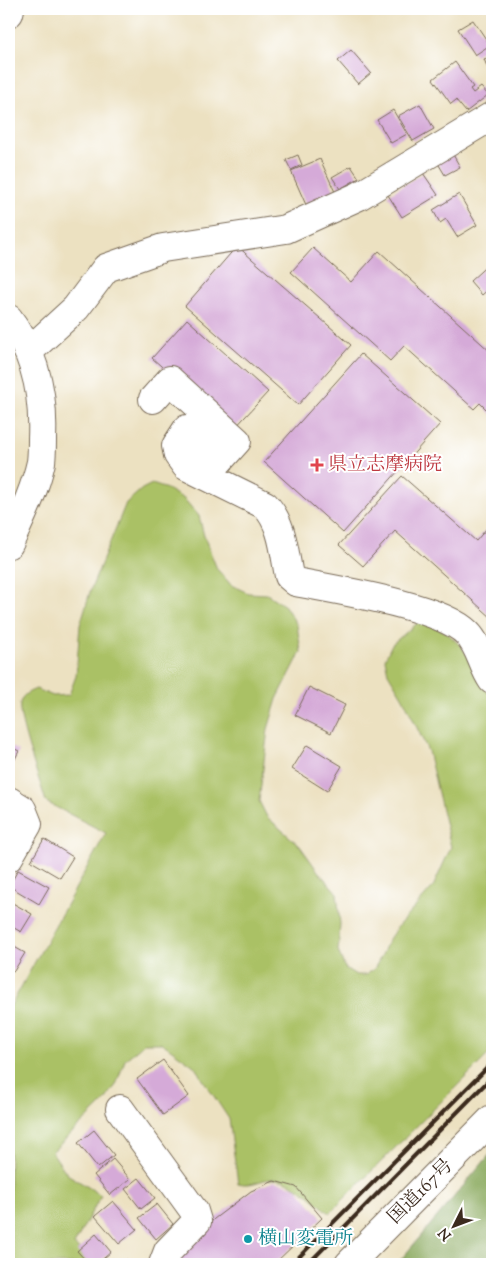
<svg xmlns="http://www.w3.org/2000/svg" width="501" height="1273" font-family="'Sorts Mill Goudy','Noto Serif JP',serif">
	<style>
		.green { fill: #aac165; stroke: #727642 }
		.forest { fill: #87a75a; stroke: #61683c }
		.building { fill: #d5aad8 }
		.lines { fill: none; stroke-linecap: round; stroke-linejoin: round }
		.minor-casing { stroke: #796a57; stroke-width: 30 }
		.minor { stroke: #fff; stroke-width: 28 }
		.rail { stroke: #3b2a1e; stroke-width: 4 }
		.health-dot { fill: #e0444e; stroke: #fff; stroke-width: 2 }
		.culture-dot { fill: #0f9aa8; stroke: #fff; stroke-width: 2 }
		.labels { text-anchor: middle; dominant-baseline: central; stroke-width: 4; stroke-linejoin: round; paint-order: stroke }
		.health-label { font-size: 19px; fill: #be3a42; stroke: #fff; text-anchor: start }
		.street-label { font-size: 19px; fill: #3b2a1e; stroke: #fff }
		.culture-label { font-size: 19px; fill: #0d838f; stroke: #fff; text-anchor: start }
	</style>
	<rect width="100%" height="100%" fill="#fff"/>
	<filter id="ink" filterUnits="userSpaceOnUse"><feTurbulence type="fractalNoise" baseFrequency=".02" numOctaves="2"/><feDisplacementMap in="SourceGraphic" scale="10" xChannelSelector="R" yChannelSelector="G"/><feConvolveMatrix kernelMatrix="1 2 1 2 8 2 1 2 1" color-interpolation-filters="sRGB"/></filter>
	<filter id="wash" filterUnits="userSpaceOnUse"><feTurbulence type="fractalNoise" baseFrequency=".0096" numOctaves="4" result="noise"/><feDisplacementMap in="SourceGraphic" scale="20" xChannelSelector="R" yChannelSelector="G"/><feGaussianBlur stdDeviation="1.12" result="paint"/><feColorMatrix in="noise" values="0 0 0 0 0 0 0 0 0 0 0 0 0 0 0 0 0 1.4 0 .05"/><feComposite in="paint" operator="in"/></filter>
	<g filter="url(#wash)">
		<rect width="100%" height="100%" fill="#ece1c1"/>
		<path class="green" d="M 152,484 L 167,489 L 184,499 L 199,516 L 204,536 L 217,569 L 231,585 L 248,593 L 267,594 L 285,606 L 297,625 L 301,652 L 277,699 L 268,729 L 259,801 L 267,817 L 300,846 L 317,870 L 337,893 L 340,924 L 338,951 L 345,968 L 356,975 L 366,975 L 374,969 L 382,955 L 389,939 L 398,926 L 433,887 L 451,847 L 428,751 L 403,698 L 388,673 L 385,659 L 392,644 L 420,621 L 446,632 L 462,647 L 492,694 L 492,1051 L 330,1213 C 314,1201 294,1179 273,1179 C 259,1179 254,1187 238,1183 L 229,1119 L 194,1066 L 162,1043 L 144,1043 L 125,1060 L 116,1085 L 103,1103 L 52,1152 L 67,1174 L 101,1195 L 74,1245 L 96,1264 L 10,1264 L 9,1009 L 106,833 L 46,802 C 41,784 17,718 20,704 C 21,695 29,692 36,689 L 53,696 L 69,695 L 76,676 L 80,625 L 91,589 L 126,503 L 142,489 Z"/>
		<path class="forest" d="M 492,1152 L 492,1264 L 397,1264 Z"/>
		<g id="blocks">
			<path class="building" d="M 473,20 L 490,45 L 475,55 L 458,29 Z
				M 351,50 L 371,73 L 358,84 L 338,61 Z
				M 492,56 L 492,67 L 488,69 L 484,59 Z
				M 455,62 L 473,87 L 470,89 L 473,93 L 481,87 L 488,95 L 466,112 L 456,100 L 451,104 L 433,79 Z
				M 420,104 L 434,129 L 413,141 L 398,116 Z
				M 393,110 L 407,134 L 391,143 L 377,120 Z
				M 451,151 L 460,167 L 445,175 L 436,160 Z
				M 298,155 L 302,165 L 291,170 L 286,160 Z
				M 320,159 L 335,192 L 306,205 L 291,171 Z
				M 351,166 L 359,178 L 340,189 L 332,177 Z
				M 423,173 L 438,195 L 402,217 L 388,195 Z
				M 459,194 L 477,225 L 457,237 L 446,219 L 440,223 L 433,210 Z
				M 237,246 L 351,345 L 298,405 L 185,306 Z
				M 313,248 L 351,282 L 379,251 L 492,353 L 492,415 L 480,403 L 474,409 L 404,346 L 390,361 L 291,272 Z
				M 492,261 L 492,286 L 482,295 L 470,281 Z
				M 187,319 L 268,392 L 233,430 L 152,358 Z
				M 361,354 L 440,424 L 343,533 L 264,462 Z
				M 402,476 L 476,541 L 487,528 L 492,533 L 492,618 L 395,531 L 363,566 L 339,545 Z
				M 309,687 L 345,705 L 331,733 L 295,715 Z
				M 307,745 L 342,766 L 327,791 L 292,769 Z
				M 9,746 L 19,751 L 10,769 L 9,768 Z
				M 9,817 L 19,823 L 9,842 Z
				M 44,839 L 73,857 L 60,878 L 31,861 Z
				M 18,870 L 49,887 L 39,904 L 9,886 Z
				M 9,901 L 32,914 L 21,932 L 9,925 Z
				M 9,944 L 25,953 L 14,971 L 9,968 Z
				M 163,1060 L 189,1096 L 163,1115 L 137,1079 Z
				M 94,1130 L 114,1155 L 98,1168 L 78,1143 Z
				M 113,1159 L 130,1179 L 110,1195 L 94,1175 Z
				M 139,1178 L 155,1198 L 141,1209 L 125,1189 Z
				M 274,1181 L 296,1187 L 322,1218 L 274,1264 L 174,1264 L 176,1260 L 214,1219 L 251,1191 Z
				M 113,1201 L 137,1229 L 119,1244 L 95,1216 Z
				M 157,1204 L 173,1224 L 156,1239 L 139,1218 Z
				M 96,1234 L 111,1252 L 97,1264 L 89,1264 L 77,1251 Z
				M 126,1259 L 133,1264 L 122,1264 Z"/>
		</g>
	</g>
	<g filter="url(#ink)">
		<use href="#blocks" fill-opacity="0" stroke="#796a57" stroke-width="1"/>
		<g class="lines">
			<g class="minor-casing">
				<path id="minor" d="M 9,13 L 10,9
					M 9,319 C 35,353 44,396 42,439 C 42,446 42,454 41,462 C 35,490 21,518 9,544
					M 28,352 L 76,308 L 106,268 L 163,248 L 286,229 L 359,196 L 492,116
					M 153,399 L 170,380 L 237,441 L 219,461 L 187,429 L 176,446 L 178,455 L 186,466 L 265,505 C 283,524 284,551 289,576 L 296,582 C 336,590 441,606 467,633 C 480,646 482,666 492,680
					M 9,801 L 22,809 L 28,824 L 9,857
					M 120,1109 L 194,1211 L 197,1221 L 168,1251 L 163,1264
					M 349,1264 L 492,1119"/>
			</g>
			<use href="#minor" class="minor"/>
			<path class="rail" d="M 292,1264 L 492,1063
				M 308,1264 L 492,1077"/>
		</g>
	</g>
	<path class="health-dot" d="M314.5 457.5h5v5h5v5h-5v5h-5v-5h-5v-5h5z"/>
	<circle class="culture-dot" cx="248" cy="1239" r="5"/>
	<g class="labels">
		<g class="health-label">
			<text x="328" y="465">県立志摩病院</text>
		</g>
		<g class="street-label">
			<text transform="translate(421 1192) rotate(-45)">国道167号</text>
		</g>
		<g class="culture-label">
			<text x="258" y="1239">横山変電所</text>
		</g>
	</g>
	<rect width="501" height="1273" fill="none" stroke="#fff" stroke-width="30"/>
	<g transform="translate(454 1226) rotate(228)" stroke="#ffffff" stroke-width="4" paint-order="stroke">
	<path d="M0-4L9 19L0 12L-9 19Z" fill="#3b2a1e"/>
	<text y="-8" font-size="14" font-weight="bold" text-anchor="middle" fill="#3b2a1e">N</text>
	</g>
</svg>
